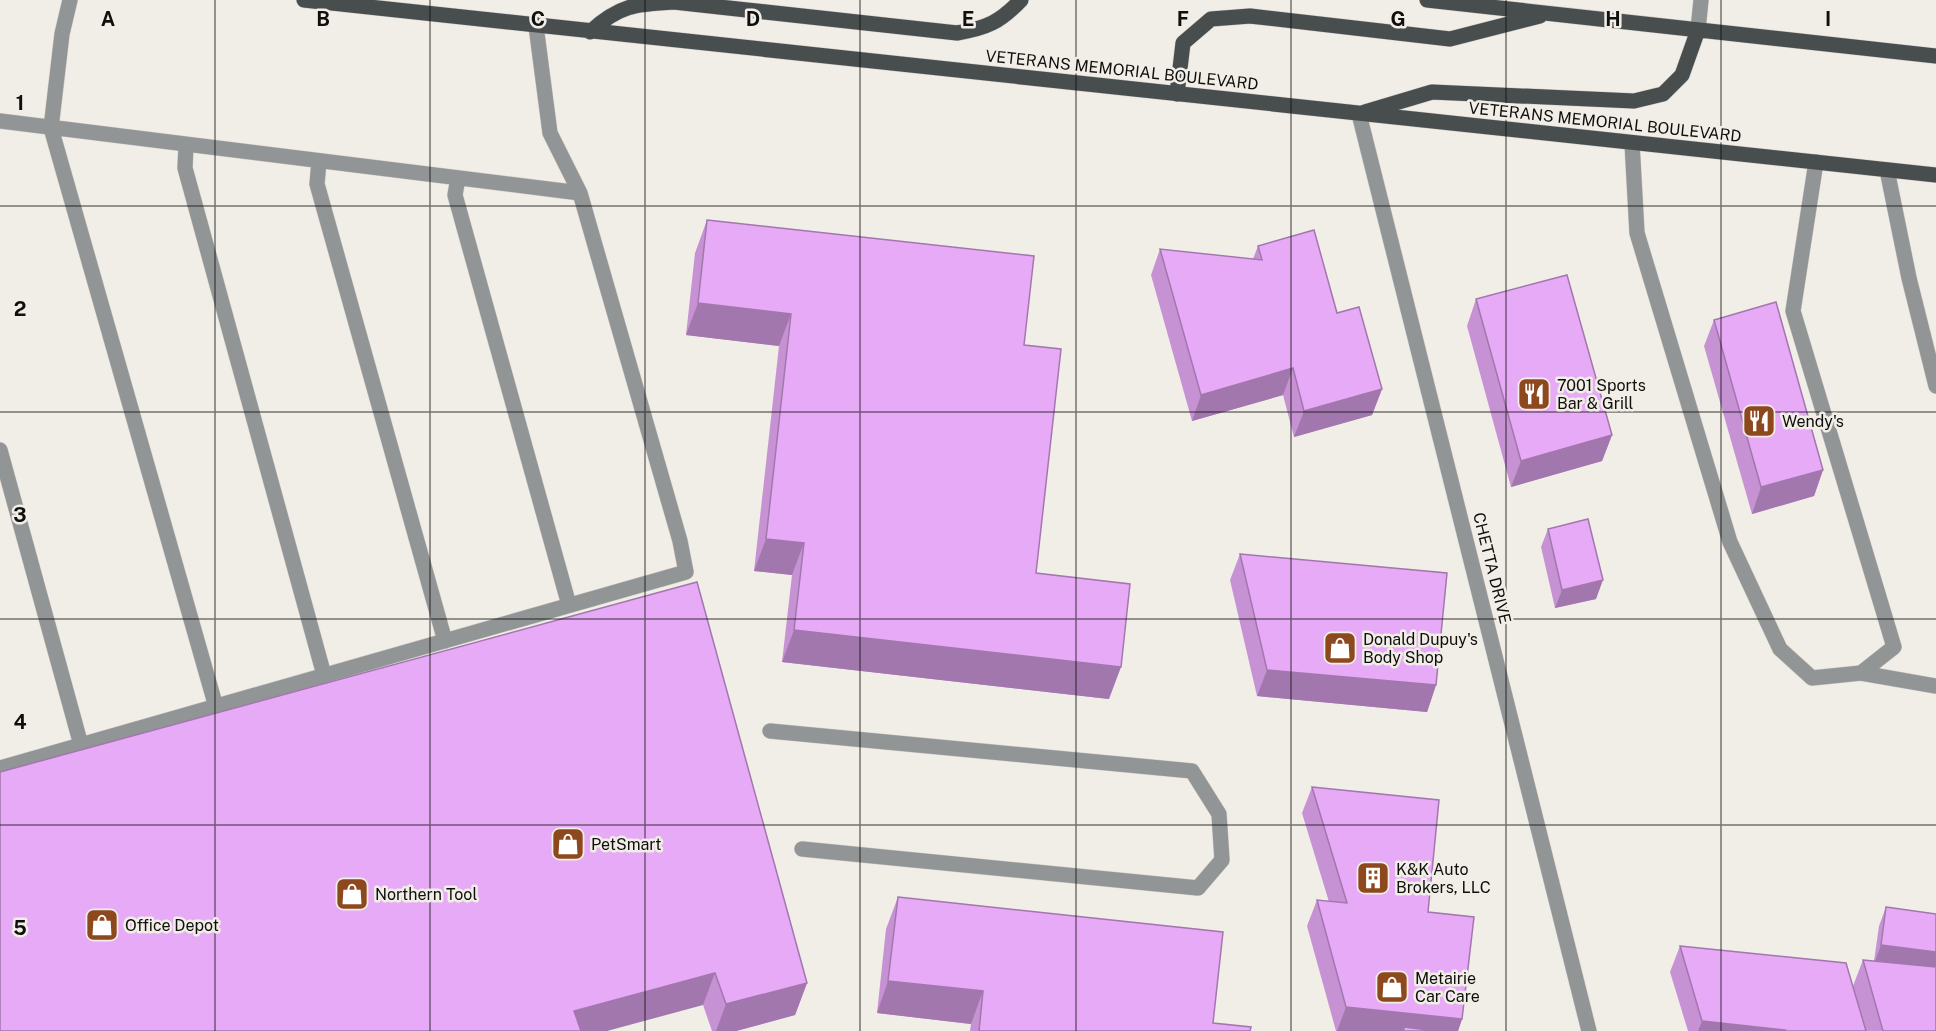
<svg xmlns="http://www.w3.org/2000/svg" width="1936" height="1031" font-family="'Public Sans',sans-serif">
	<style>
		.lines { fill: none; stroke-linecap: round; stroke-linejoin: round }
		.lane-casing { stroke: #cdc9c4; stroke-width: 16 }
		.street-casing { stroke: #cdc9c4; stroke-width: 16 }
		.primary-casing { stroke: #cdc9c4; stroke-width: 16 }
		.lane { stroke: #919595; stroke-width: 15 }
		.street { stroke: #919595; stroke-width: 15 }
		.primary { stroke: #484d4e; stroke-width: 15 }
		.wall { fill: #c792d4 }
		.shaded-wall { fill: #a277ad }
		.building { fill: #e7aaf7; stroke: #a277ad; stroke-width: 1.5 }
		.grid { fill: none; stroke: #100f0d; stroke-width: 1.5; stroke-opacity: 0.55 }
		.labels { text-anchor: middle; dominant-baseline: central; stroke-width: 5; stroke-linejoin: round; paint-order: stroke }
		.street-label { font-size: 16px; fill: #100f0d; stroke: #f1ede7 }
		.poi-label { font-size: 16px; fill: #100f0d; stroke: #f1ede7; text-anchor: start }
		.grid-label { font-size: 20px; text-anchor: middle; font-weight: bold; fill: #100f0d; stroke: #f1ede7; stroke-width: 5; stroke-linejoin: round; paint-order: stroke }
	</style>
	<rect width="100%" height="100%" fill="#f1ede7"/>
	<g class="lines">
		<g class="lane-casing">
			<path id="lane" d="M 70,0 L 62,34 L 51,128 L 216,707
				M 1698,30 L 1701,0
				M 0,121 L 580,193
				M 1632,143 L 1637,233 L 1730,542 L 1780,649 L 1812,678 L 1861,673 L 1894,647 L 1793,311 L 1816,162
				M 186,145 L 185,168 L 324,675
				M 319,161 L 317,184 L 445,641
				M 458,178 L 455,195 L 569,605
				M 0,450 L 81,745
				M 1861,673 L 1936,686
				M 770,731 L 1192,771 L 1219,814 L 1222,860 L 1198,888 L 802,849
				M 0,768 L 686,572 L 680,541 L 580,193 L 550,133 L 536,26"/>
		</g>
		<g class="street-casing">
			<path id="street" d="M 1359,114 L 1589,1031
				M 1887,170 L 1909,278 L 1936,386"/>
		</g>
		<g class="primary-casing">
			<path id="primary" d="M 304,0 L 1936,175
				M 1427,0 L 1936,56
				M 590,32 C 619,5 636,4 674,2 L 957,33 C 987,28 1000,22 1021,0
				M 1177,94 L 1183,43 L 1211,19 L 1250,16 L 1450,39 L 1540,16
				M 1365,112 L 1432,92 L 1634,101 L 1663,94 L 1682,75 L 1698,30"/>
		</g>
		<use href="#lane" class="lane"/>
		<use href="#street" class="street"/>
		<use href="#primary" class="primary"/>
	</g>
	<path class="wall" d="M 707,220 L 1024,345 L 1036,573 L 1109,699 L 782,662 L 792,575 L 754,571 L 779,346 L 686,335 L 695,253 Z
		M 1258,246 L 1337,313 L 1382,389 L 1372,415 L 1294,437 L 1283,395 L 1192,421 L 1151,275 L 1160,249 L 1253,259 Z
		M 1476,299 L 1612,435 L 1602,461 L 1511,487 L 1467,326 Z
		M 1714,320 L 1823,470 L 1814,496 L 1752,514 L 1704,346 Z
		M 1548,529 L 1596,599 L 1555,608 L 1541,547 Z
		M 1240,554 L 1436,685 L 1427,712 L 1257,696 L 1230,580 Z
		M 0,772 L 807,983 L 795,1015 L 736,1031 L 712,1031 L 703,1005 Z
		M 1312,787 L 1428,912 L 1462,1019 L 1458,1031 L 1336,1031 L 1307,926 L 1317,900 L 1329,902 L 1302,813 Z
		M 898,897 L 1213,1023 L 1250,1031 L 970,1031 L 971,1024 L 877,1013 L 886,929 Z
		M 1886,907 L 1936,1031 L 1688,1031 L 1670,972 L 1680,946 L 1853,986 L 1863,960 L 1874,961 L 1879,926 Z"/>
	<path class="shaded-wall" d="M 698,303 L 791,314 L 779,346 L 686,335 Z
		M 1293,368 L 1283,395 L 1192,421 L 1201,395 Z
		M 1382,389 L 1372,415 L 1294,437 L 1304,411 Z
		M 1612,435 L 1602,461 L 1511,487 L 1521,461 Z
		M 1823,470 L 1814,496 L 1752,514 L 1761,487 Z
		M 766,539 L 804,543 L 792,575 L 754,571 Z
		M 1603,580 L 1596,599 L 1555,608 L 1562,590 Z
		M 794,630 L 1121,667 L 1109,699 L 782,662 Z
		M 1267,670 L 1436,685 L 1427,712 L 1257,696 Z
		M 1881,945 L 1936,952 L 1936,972 L 1874,964 Z
		M 715,973 L 703,1005 L 607,1031 L 567,1031 L 574,1011 Z
		M 888,981 L 983,991 L 971,1024 L 877,1013 Z
		M 807,983 L 795,1015 L 736,1031 L 716,1031 L 726,1004 Z
		M 1346,1007 L 1462,1019 L 1458,1031 L 1404,1031 L 1404,1027 L 1403,1031 L 1337,1031 Z
		M 1702,1021 L 1785,1030 L 1784,1031 L 1698,1031 Z"/>
	<path class="building" d="M 707,220 L 1034,256 L 1024,345 L 1061,349 L 1036,573 L 1130,584 L 1121,667 L 794,630 L 804,543 L 766,539 L 791,314 L 698,303 Z
		M 1314,230 L 1337,313 L 1359,307 L 1382,389 L 1304,411 L 1293,368 L 1201,395 L 1160,249 L 1262,260 L 1258,246 Z
		M 1567,275 L 1612,435 L 1521,461 L 1476,299 Z
		M 1776,302 L 1823,470 L 1761,487 L 1714,320 Z
		M 1588,519 L 1603,580 L 1562,590 L 1548,529 Z
		M 1240,554 L 1447,573 L 1436,685 L 1267,670 Z
		M 697,582 L 807,983 L 726,1004 L 715,973 L 574,1011 L 581,1031 L 0,1031 L 0,772 Z
		M 1312,787 L 1439,800 L 1428,912 L 1474,917 L 1462,1019 L 1346,1007 L 1317,900 L 1347,903 Z
		M 898,897 L 1223,932 L 1213,1023 L 1251,1027 L 1250,1031 L 979,1031 L 983,991 L 888,981 Z
		M 1886,907 L 1936,914 L 1936,952 L 1881,945 Z
		M 1680,946 L 1846,963 L 1866,1031 L 1784,1031 L 1785,1030 L 1702,1021 Z
		M 1863,960 L 1936,967 L 1936,1031 L 1883,1031 Z
		M 1404,1027 L 1436,1031 L 1404,1031 Z"/>
	<path class="grid" d="M 215,0 L 215,1031M 430,0 L 430,1031M 645,0 L 645,1031M 860,0 L 860,1031M 1076,0 L 1076,1031M 1291,0 L 1291,1031M 1506,0 L 1506,1031M 1721,0 L 1721,1031M 0,206 L 1936,206M 0,412 L 1936,412M 0,619 L 1936,619M 0,825 L 1936,825"/>
	<defs>
		<g id="restaurant-square" transform="scale(1.725)"><rect x="-9" y="-9" width="18" height="18" rx="4" fill="#8d481e" stroke="#f1ede7"/><path d="M-5-6h1v4h1v-4h1v4h1v-4h1v5L-1.5 .5V6h-2V.5L-5-1ZM5-6V6H3V1.5H1.5Q1.5-4 5-6Z" fill="#fff"/></g>
		<g id="shop-square" transform="scale(1.725)"><rect x="-9" y="-9" width="18" height="18" rx="4" fill="#8d481e" stroke="#f1ede7"/><path d="M-5-2.5h2.3a2.7 3.5 0 0 1 5.4 0H5L5.5 6h-11ZM-1.5-2.5h3a1.5 2.3 0 0 0-3 0Z" fill="#fff"/></g>
		<g id="building-square" transform="scale(1.725)"><rect x="-9" y="-9" width="18" height="18" rx="4" fill="#8d481e" stroke="#f1ede7"/><path d="M-4-6H4V6H1V3H-1V6H-4ZM-2.5-4.3h1.7v1.8h-1.7ZM.8-4.3h1.7v1.8H.8ZM-2.5-1h1.7V.8h-1.7ZM.8-1h1.7V.8H.8Z" fill="#fff"/></g>
	</defs>
	<g fill-rule="evenodd">
		<use href="#restaurant-square" x="1534" y="394"/>
		<use href="#restaurant-square" x="1759" y="421"/>
		<use href="#shop-square" x="1340" y="648"/>
		<use href="#shop-square" x="568" y="844"/>
		<use href="#building-square" x="1373" y="878"/>
		<use href="#shop-square" x="352" y="894"/>
		<use href="#shop-square" x="102" y="925"/>
		<use href="#shop-square" x="1392" y="987"/>
	</g>
	<g class="labels">
		<g class="street-label">
			<text transform="translate(1122 70) rotate(6)">VETERANS MEMORIAL BOULEVARD</text>
			<text transform="translate(1605 122) rotate(6)">VETERANS MEMORIAL BOULEVARD</text>
			<text transform="translate(1492 568) rotate(76)">CHETTA DRIVE</text>
		</g>
		<g class="poi-label">
			<text x="1557" y="385">7001 Sports<tspan x="1557" dy="18">Bar &amp; Grill</tspan></text>
			<text x="1782" y="421">Wendy's</text>
			<text x="1363" y="639">Donald Dupuy's<tspan x="1363" dy="18">Body Shop</tspan></text>
			<text x="591" y="844">PetSmart</text>
			<text x="1396" y="869">K&amp;K Auto<tspan x="1396" dy="18">Brokers, LLC</tspan></text>
			<text x="375" y="894">Northern Tool</text>
			<text x="125" y="925">Office Depot</text>
			<text x="1415" y="978">Metairie<tspan x="1415" dy="18">Car Care</tspan></text>
		</g>
	</g>
	<g class="grid-label">
		<text x="108" y="26">A</text>
		<text x="323" y="26">B</text>
		<text x="538" y="26">C</text>
		<text x="753" y="26">D</text>
		<text x="968" y="26">E</text>
		<text x="1183" y="26">F</text>
		<text x="1398" y="26">G</text>
		<text x="1613" y="26">H</text>
		<text x="1828" y="26">I</text>
		<text x="20" y="110">1</text>
		<text x="20" y="316">2</text>
		<text x="20" y="522">3</text>
		<text x="20" y="729">4</text>
		<text x="20" y="935">5</text>
	</g>
</svg>
